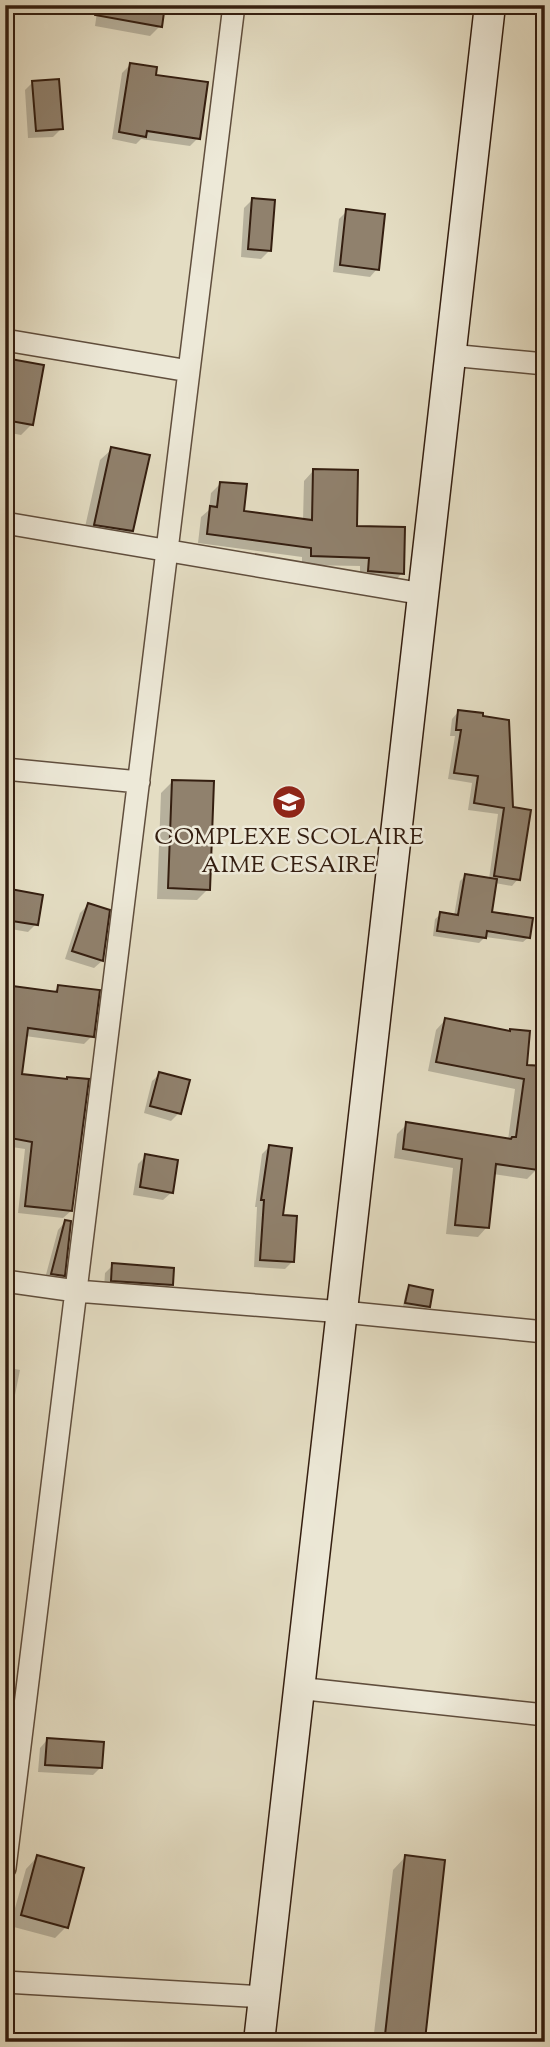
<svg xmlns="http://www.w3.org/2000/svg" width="550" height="2047" font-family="'Sorts Mill Goudy',serif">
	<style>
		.shadow { fill: #0003 }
		.building { fill: #90816d; stroke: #341e10; stroke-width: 2 }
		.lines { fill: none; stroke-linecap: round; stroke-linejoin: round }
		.street-casing { stroke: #604e3d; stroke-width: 24 }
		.secondary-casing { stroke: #341e10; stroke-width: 33 }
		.street { stroke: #ede9d8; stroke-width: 21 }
		.secondary { stroke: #ede9d8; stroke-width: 30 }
		.labels { text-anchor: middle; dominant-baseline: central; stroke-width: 5; stroke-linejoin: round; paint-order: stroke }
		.poi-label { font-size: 24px; fill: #341e10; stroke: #ede9d8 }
	</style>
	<rect width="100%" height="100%" fill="#e4ddc3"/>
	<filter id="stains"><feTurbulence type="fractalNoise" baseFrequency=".00286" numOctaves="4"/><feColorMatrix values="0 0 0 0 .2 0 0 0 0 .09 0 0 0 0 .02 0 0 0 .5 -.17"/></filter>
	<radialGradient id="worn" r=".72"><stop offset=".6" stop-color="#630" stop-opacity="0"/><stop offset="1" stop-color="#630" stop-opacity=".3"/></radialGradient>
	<path class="shadow" d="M 98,5 L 219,5 L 209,15 L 163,8 L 160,26 L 150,36 L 95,26 Z
		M 130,65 L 154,76 L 198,138 L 190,146 L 141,139 L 136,144 L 112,139 L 122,73 Z
		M 33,82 L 61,129 L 53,137 L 28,138 L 25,90 Z
		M 252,200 L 269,251 L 261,259 L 241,257 L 244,208 Z
		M 347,211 L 377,269 L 370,277 L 333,272 L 339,219 Z
		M 5,360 L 32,424 L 21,435 L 5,432 Z
		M 112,449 L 131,531 L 120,542 L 83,536 L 100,460 Z
		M 313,471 L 355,527 L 402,573 L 393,583 L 360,580 L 360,566 L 302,565 L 302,557 L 198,543 L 201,517 L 209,510 L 211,493 L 220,484 L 242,512 L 303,521 L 304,481 Z
		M 458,712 L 511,809 L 518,879 L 512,886 L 495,883 L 490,914 L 529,937 L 523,942 L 485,937 L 479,943 L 433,936 L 435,919 L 441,914 L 454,916 L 460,881 L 465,876 L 489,879 L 498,814 L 468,810 L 472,783 L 448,779 L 455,736 L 450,736 L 452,719 Z
		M 173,781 L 208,889 L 197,900 L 157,899 L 161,793 Z
		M 5,890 L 36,924 L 28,932 L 5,928 Z
		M 88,905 L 108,911 L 102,961 L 94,968 L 65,959 L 80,913 Z
		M 5,986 L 52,993 L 59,987 L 92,1036 L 84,1044 L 25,1036 L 20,1075 L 71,1211 L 63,1218 L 18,1213 L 25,1149 L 5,1146 Z
		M 445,1020 L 525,1066 L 545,1068 L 545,1146 L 540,1145 L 536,1170 L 527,1179 L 493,1174 L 487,1227 L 478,1237 L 446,1234 L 453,1168 L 394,1158 L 397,1134 L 407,1124 L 508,1140 L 515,1089 L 428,1071 L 436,1030 Z
		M 160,1074 L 179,1113 L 171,1121 L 144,1113 L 152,1081 Z
		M 269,1147 L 281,1217 L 293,1261 L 285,1269 L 254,1267 L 257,1207 L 255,1207 L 262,1154 Z
		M 146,1156 L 171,1193 L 163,1200 L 133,1195 L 138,1164 Z
		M 65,1222 L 63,1275 L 55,1283 L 44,1282 L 58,1230 Z
		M 113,1265 L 171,1285 L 163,1293 L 104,1288 L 105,1273 Z
		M 409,1287 L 428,1307 L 425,1310 L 403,1306 L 406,1291 Z
		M 5,1367 L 20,1370 L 14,1400 L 6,1408 Z
		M 47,1740 L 100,1768 L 93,1775 L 38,1772 L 40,1748 Z
		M 406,1856 L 443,1861 L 424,2042 L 373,2042 L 393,1870 Z
		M 37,1857 L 66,1927 L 55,1938 L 10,1926 L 26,1869 Z"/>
	<path class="building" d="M 95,5 L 165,5 L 162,27 L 95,15 Z
		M 130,63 L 157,67 L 156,75 L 208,82 L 200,139 L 147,131 L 146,137 L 119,132 Z
		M 59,79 L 63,129 L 36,131 L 32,81 Z
		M 252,198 L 275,200 L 271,251 L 248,249 Z
		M 346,209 L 385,214 L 379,270 L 340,265 Z
		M 5,358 L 44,365 L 33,425 L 5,420 Z
		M 111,447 L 150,455 L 133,531 L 94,525 Z
		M 313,469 L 358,470 L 357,526 L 405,527 L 404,574 L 368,571 L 369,558 L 311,556 L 311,548 L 207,534 L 210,506 L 217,507 L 220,482 L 247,484 L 244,511 L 312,520 Z
		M 458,710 L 483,713 L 483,716 L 509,720 L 513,807 L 531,810 L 520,880 L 494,876 L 504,808 L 474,803 L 478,776 L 454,773 L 461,730 L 456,730 Z
		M 172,780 L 214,781 L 210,890 L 168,888 Z
		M 465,874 L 497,879 L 492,912 L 533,918 L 530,938 L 487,931 L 486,938 L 437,931 L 440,912 L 458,915 Z
		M 5,888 L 43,895 L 38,925 L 5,920 Z
		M 88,903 L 110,910 L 103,961 L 72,951 Z
		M 5,985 L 57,992 L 58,985 L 100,990 L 94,1037 L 28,1028 L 22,1074 L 67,1079 L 67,1077 L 89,1079 L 72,1211 L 25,1206 L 32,1142 L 5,1137 Z
		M 445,1018 L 510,1031 L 510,1029 L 530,1031 L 527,1065 L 545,1066 L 545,1135 L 538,1170 L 496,1164 L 489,1228 L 455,1225 L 462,1159 L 403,1149 L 406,1122 L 511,1139 L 512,1137 L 516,1137 L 524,1079 L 436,1062 Z
		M 159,1072 L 190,1080 L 181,1114 L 150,1106 Z
		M 269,1145 L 292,1148 L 283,1215 L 297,1216 L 294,1262 L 260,1260 L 264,1200 L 261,1200 Z
		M 145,1154 L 178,1160 L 173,1193 L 140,1187 Z
		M 65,1220 L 71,1221 L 65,1276 L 51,1274 Z
		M 112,1263 L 174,1268 L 173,1285 L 111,1281 Z
		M 409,1285 L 433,1290 L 430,1307 L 405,1303 Z
		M 47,1738 L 104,1742 L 102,1768 L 45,1765 Z
		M 37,1855 L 84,1868 L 68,1928 L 21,1915 Z
		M 405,1855 L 445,1860 L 425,2040 L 385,2035 Z"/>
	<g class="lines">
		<g class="street-casing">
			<path id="street" d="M 5,340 L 189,371
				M 450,355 L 545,364
				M 5,523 L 423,594
				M 5,769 L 139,782
				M 5,1281 L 76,1291 L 343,1312 L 545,1332
				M 297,1688 L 545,1715
				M 5,1868 L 234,5
				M 5,1982 L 264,1997"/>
		</g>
		<g class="secondary-casing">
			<path id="secondary" d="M 259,2042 L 490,5"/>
		</g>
		<use href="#street" class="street"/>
		<use href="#secondary" class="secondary"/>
	</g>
	<defs>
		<g id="school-disc" transform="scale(1.75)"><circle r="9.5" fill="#8f2418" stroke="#ede9d8"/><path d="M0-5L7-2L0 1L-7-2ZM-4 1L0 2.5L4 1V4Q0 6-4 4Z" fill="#fff"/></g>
	</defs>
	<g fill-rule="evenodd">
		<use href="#school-disc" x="289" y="802"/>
	</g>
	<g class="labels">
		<g class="poi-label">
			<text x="289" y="838">COMPLEXE SCOLAIRE<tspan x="289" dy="28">AIME CESAIRE</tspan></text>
		</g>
	</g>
	<rect width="550" height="2047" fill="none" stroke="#e4ddc3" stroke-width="28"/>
	<rect x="7" y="7" width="536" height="2033" fill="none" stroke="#341e10" stroke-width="3.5"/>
	<rect x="14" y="14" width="522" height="2019" fill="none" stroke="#341e10" stroke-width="2"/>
	<rect width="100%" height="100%" filter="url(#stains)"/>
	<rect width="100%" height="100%" fill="url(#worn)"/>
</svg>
